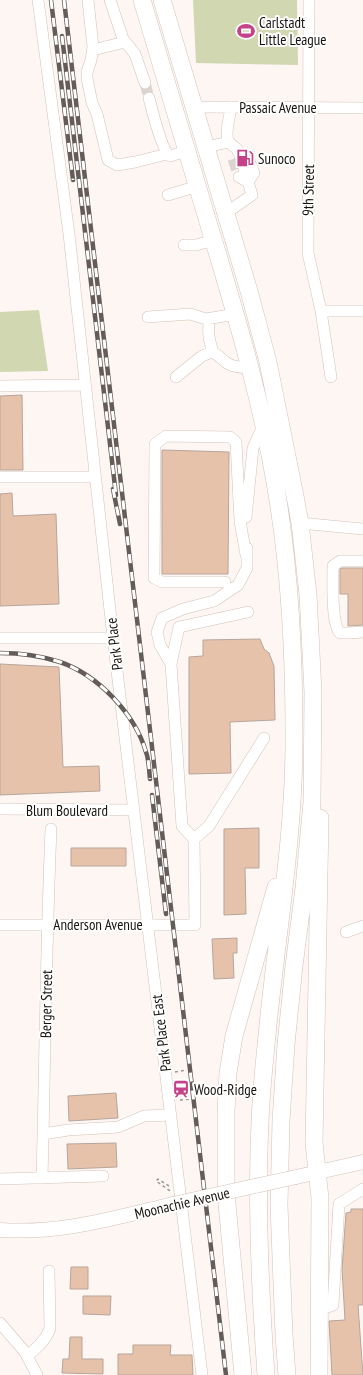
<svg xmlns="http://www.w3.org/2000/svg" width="363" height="1375" font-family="'PT Sans Narrow',sans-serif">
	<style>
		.green { fill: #d1d7b1 }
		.building { fill: #e7c2ab; stroke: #b6a59b }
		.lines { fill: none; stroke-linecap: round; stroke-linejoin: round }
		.minor-tunnel { stroke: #dcd4d0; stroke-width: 11; stroke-dasharray: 11 5.5; stroke-linecap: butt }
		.minor-casing { stroke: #d3c2b7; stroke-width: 12 }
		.major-casing { stroke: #d3c2b7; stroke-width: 15 }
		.highway-casing { stroke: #d3c2b7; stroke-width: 18 }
		.path { stroke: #9f9894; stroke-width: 1.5; stroke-dasharray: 3 3; stroke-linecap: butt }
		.minor { stroke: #fff; stroke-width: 11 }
		.major { stroke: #fff; stroke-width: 14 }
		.highway { stroke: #fff; stroke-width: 17 }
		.rail-casing { stroke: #635c58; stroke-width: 4.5 }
		.rail { stroke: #fff; stroke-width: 3; stroke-dasharray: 9; stroke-linecap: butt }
		.major-bridge-casing { stroke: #d3c2b7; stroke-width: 15; stroke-linecap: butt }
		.major-bridge { stroke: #fff; stroke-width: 14 }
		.labels { text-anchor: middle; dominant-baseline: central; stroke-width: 4; stroke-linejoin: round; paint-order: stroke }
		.poi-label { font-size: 15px; fill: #19130f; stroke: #fff; text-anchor: start }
		.street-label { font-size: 15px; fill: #19130f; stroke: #fff }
	</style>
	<rect width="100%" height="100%" fill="#fef6f2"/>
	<path class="green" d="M 193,0 L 297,0 L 298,65 L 196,63 Z
		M 39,310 L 48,371 L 0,372 L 0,312 Z"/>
	<path class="building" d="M 22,395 L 23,470 L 0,470 L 0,396 Z
		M 162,450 L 229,452 L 228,574 L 162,574 Z
		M 12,493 L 13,516 L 56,514 L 59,604 L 0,606 L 0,494 Z
		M 342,568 L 363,568 L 363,625 L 348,626 L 348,594 L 340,594 L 340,569 Z
		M 260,639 L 264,649 L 269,653 L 274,666 L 275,720 L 230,722 L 231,773 L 189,774 L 189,657 L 203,656 L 203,640 Z
		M 0,664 L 59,667 L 63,767 L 99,766 L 100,791 L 0,795 Z
		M 259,828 L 259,868 L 245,868 L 246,914 L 224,915 L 224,829 Z
		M 71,848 L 126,848 L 126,866 L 71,866 Z
		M 237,938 L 237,953 L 233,953 L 234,978 L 214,979 L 212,939 Z
		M 116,1093 L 118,1118 L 69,1121 L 68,1096 Z
		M 116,1143 L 117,1167 L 68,1169 L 67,1144 Z
		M 351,1209 L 363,1209 L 363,1305 L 358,1305 L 363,1375 L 332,1375 L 329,1321 L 345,1320 L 342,1269 L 346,1213 L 351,1212 Z
		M 71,1267 L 88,1267 L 88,1289 L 70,1289 Z
		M 83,1296 L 111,1296 L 110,1315 L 83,1314 Z
		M 70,1337 L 82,1337 L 82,1359 L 103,1359 L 103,1374 L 62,1373 L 63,1359 L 69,1359 Z
		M 133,1345 L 171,1345 L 170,1355 L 192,1355 L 193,1375 L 118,1375 L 118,1354 L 133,1354 Z"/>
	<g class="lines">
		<path class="minor-tunnel" d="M 145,83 L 149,98
			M 248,154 L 251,165
			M 233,159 L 239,177"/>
		<g class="minor-casing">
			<path id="minor" d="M 38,0 L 69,234 L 113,638 L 202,1375
				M 88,0 L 93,47 L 91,60 L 87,72 L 87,78 L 92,103 L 97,114 L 108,160 L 117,165 L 135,162 L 167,154
				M 110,0 L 123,39 L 135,54 L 145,83
				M 309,0 L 308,253 L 321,311 L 331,377
				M 93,50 L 125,42
				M 149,98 C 152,110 162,151 170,156 L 187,151
				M 194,107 L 363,108
				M 231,107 C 230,116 224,135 229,142 C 234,149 236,144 240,156
				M 206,147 L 229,142
				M 239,177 L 248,182 L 254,173 L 251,165
				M 168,195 L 198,186
				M 226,213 L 252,195 L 244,168
				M 184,245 L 196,245 L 214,240
				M 321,311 L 363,311
				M 148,317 L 190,314 L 206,319 L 236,314
				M 210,319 C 207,331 209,340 213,352
				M 176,377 L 202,356 L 212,352 C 218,354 222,360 227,363 C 234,368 242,367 250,368
				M 0,386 L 85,385
				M 0,477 L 95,477
				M 246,517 L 253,448 L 263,426
				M 300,523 L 363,529
				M 363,561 L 340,561 L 333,566 C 333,579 331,624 340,633 L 349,633 L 363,632
				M 225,582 L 162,582 L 154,578 L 155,444 L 166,436 L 230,437 L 236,442 L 240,521 L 246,555
				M 0,638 L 113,638
				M 171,664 L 160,645 L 157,632 L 162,618 L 183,609 L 214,601 L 238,585 L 247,568 L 247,548
				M 0,809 L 133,810
				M 194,839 L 182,826 L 171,664 L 179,627 L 248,612
				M 194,839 L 209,826 L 264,738
				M 0,925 L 195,925 L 194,839
				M 346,932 L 363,926
				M 43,1134 L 68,1130 L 118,1127 L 144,1116 L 171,1115
				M 42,1178 C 45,1062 46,945 51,829
				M 0,1179 L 103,1176
				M 319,1310 L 333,1305 L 339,1204 L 363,1189
				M 0,1323 L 25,1352 L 37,1375
				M 27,1356 C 37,1348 45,1341 50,1329 L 49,1271"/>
		</g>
		<g class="major-casing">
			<path id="major" d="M 296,1177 L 363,1162
				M 0,1230 C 62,1234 114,1218 173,1204"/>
		</g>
		<g class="highway-casing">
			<path id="highway" d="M 142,0 C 164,74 186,148 208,222 C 235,311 262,401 277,494 C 290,573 294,652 294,731 C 295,831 278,926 268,1025 C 265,1057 261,1090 260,1123 C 256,1207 260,1291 266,1375
				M 162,0 L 249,291 L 268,362 L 295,496 L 300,523 L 308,594 L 313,692 L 312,802 L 304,888 L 294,966 L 286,1044 L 281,1121 L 279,1205 L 284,1335 L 287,1375
				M 243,1375 L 226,1193 L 226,1111 L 228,1073 L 234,1036 L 276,887
				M 319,1375 L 320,1198 L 314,1143 L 320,818"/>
		</g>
		<path class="path" d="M 175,1072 L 187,1070
			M 180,1100 L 190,1099
			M 169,1186 L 158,1179 L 156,1181 L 170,1191"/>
		<use href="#minor" class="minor"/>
		<use href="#major" class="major"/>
		<use href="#highway" class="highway"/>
		<g class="rail-casing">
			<path id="rail" d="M 51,0 L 73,180
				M 64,0 L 226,1375
				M 62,36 L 116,495
				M 113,489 L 120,524
				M 0,653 C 20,653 41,656 60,662 C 98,675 135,714 146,752 C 149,760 149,770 150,779
				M 152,795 L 166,914"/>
		</g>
		<use href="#rail" class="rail"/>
		<g class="major-bridge-casing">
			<path id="major-bridge" d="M 173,1204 L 296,1177"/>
		</g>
		<use href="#major-bridge" class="major-bridge"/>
	</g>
	<defs>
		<g id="stadium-bare" transform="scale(1.38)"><path d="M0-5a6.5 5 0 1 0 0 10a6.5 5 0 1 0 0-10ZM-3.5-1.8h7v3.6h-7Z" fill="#c54289" stroke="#fff" stroke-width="2.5" paint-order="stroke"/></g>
		<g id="fuel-bare" transform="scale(1.38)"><path d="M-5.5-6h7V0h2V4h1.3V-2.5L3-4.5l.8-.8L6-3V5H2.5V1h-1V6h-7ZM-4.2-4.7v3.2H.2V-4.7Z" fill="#c54289" stroke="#fff" stroke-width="2.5" paint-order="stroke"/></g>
		<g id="station-bare" transform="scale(1.38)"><path d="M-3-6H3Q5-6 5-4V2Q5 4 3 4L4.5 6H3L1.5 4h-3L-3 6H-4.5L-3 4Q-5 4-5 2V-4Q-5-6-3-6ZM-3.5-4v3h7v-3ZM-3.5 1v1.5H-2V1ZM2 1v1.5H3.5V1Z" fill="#c54289" stroke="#fff" stroke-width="2.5" paint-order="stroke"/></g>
	</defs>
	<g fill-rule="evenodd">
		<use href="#stadium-bare" x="246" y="31"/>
		<use href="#fuel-bare" x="245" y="158"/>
		<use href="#station-bare" x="181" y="1089"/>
	</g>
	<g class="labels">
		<g class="poi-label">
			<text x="259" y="22">Carlstadt<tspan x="259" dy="17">Little League</tspan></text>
			<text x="258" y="158">Sunoco</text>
			<text x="194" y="1089">Wood-Ridge</text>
		</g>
		<g class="street-label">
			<text x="278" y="107">Passaic Avenue</text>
			<text transform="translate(308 190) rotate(-89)">9th Street</text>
			<text transform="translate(114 644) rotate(-97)">Park Place</text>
			<text x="67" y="810">Blum Boulevard</text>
			<text x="98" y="924">Anderson Avenue</text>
			<text transform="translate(46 1004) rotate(-89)">Berger Street</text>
			<text transform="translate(161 1033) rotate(-97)">Park Place East</text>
			<text transform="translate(182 1203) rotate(-13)">Moonachie Avenue</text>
		</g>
	</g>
</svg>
